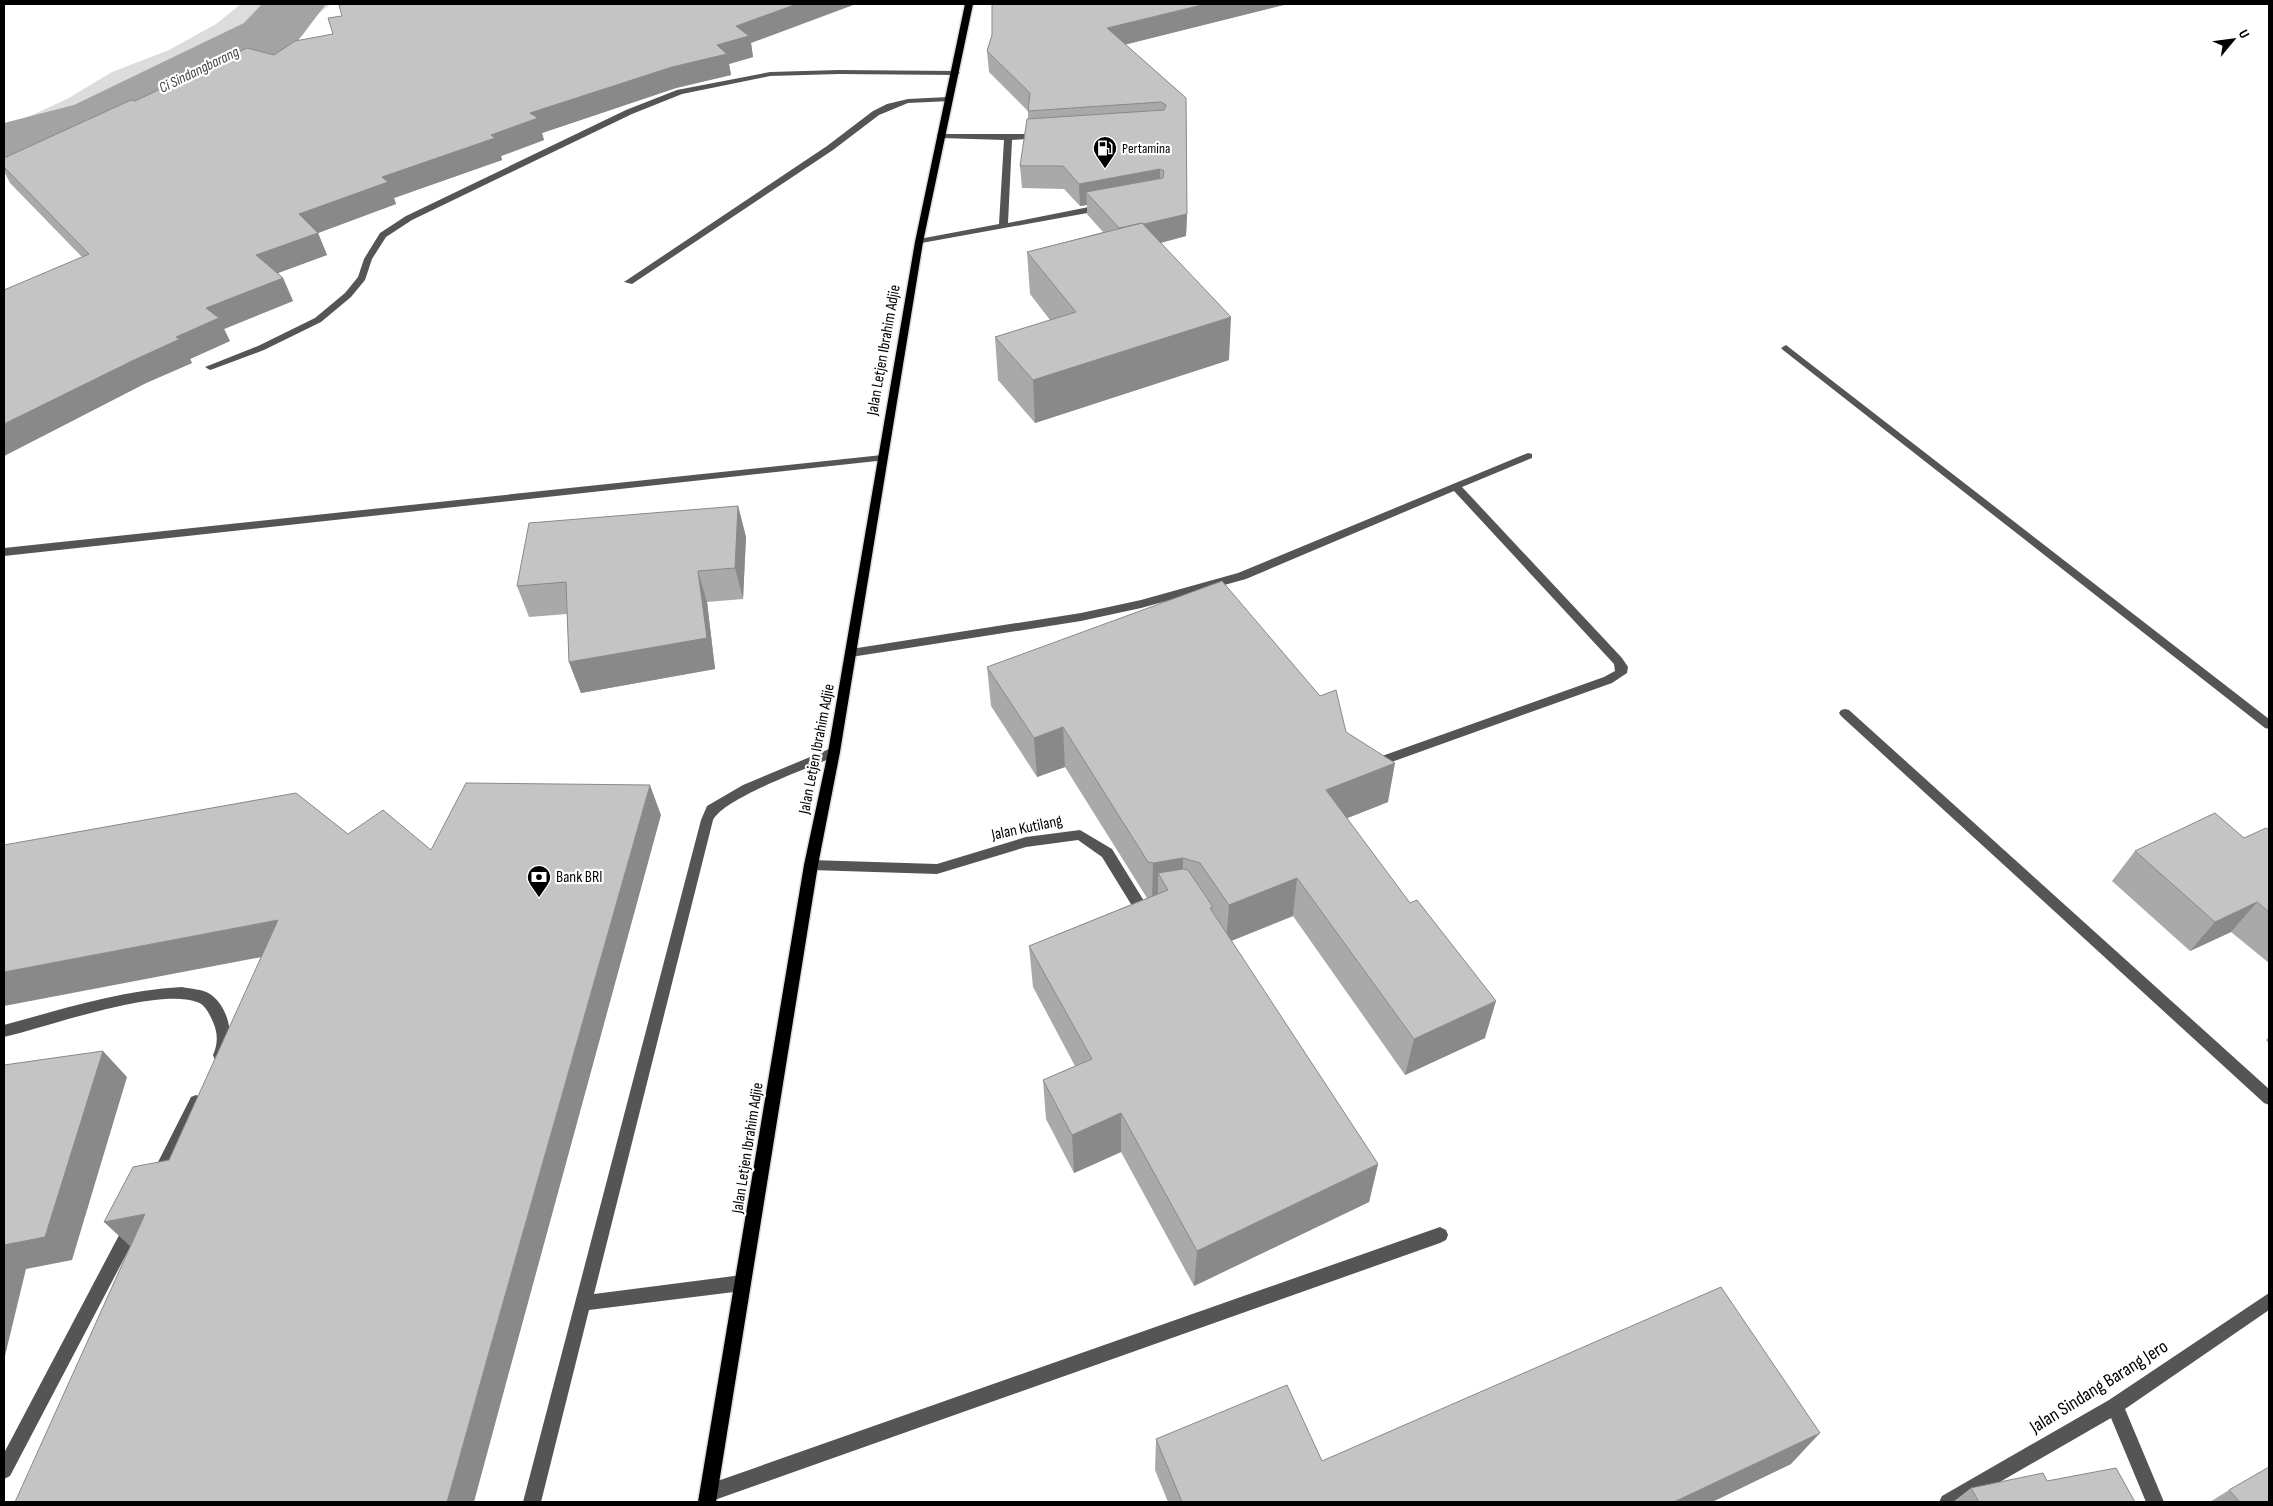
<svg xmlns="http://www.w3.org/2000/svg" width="2273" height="1506" font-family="'Sofia Sans Condensed',sans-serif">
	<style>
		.green { fill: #dcdcdc }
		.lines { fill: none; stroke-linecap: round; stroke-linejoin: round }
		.river { fill: #a3a3a3; fill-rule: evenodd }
		.major-casing { stroke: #dbdbdb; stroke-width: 3 }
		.minor { fill: #555; fill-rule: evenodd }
		.major { fill: #000; fill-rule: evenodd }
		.wall { fill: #a9a9a9 }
		.shaded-wall { fill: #898989 }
		.building { fill: #c4c4c4; stroke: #898989 }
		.labels { text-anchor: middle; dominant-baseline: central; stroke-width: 4.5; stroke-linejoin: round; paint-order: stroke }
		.far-poi-label { font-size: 14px; fill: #000; stroke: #fff; text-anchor: start }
		.far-water-label { font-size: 15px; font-style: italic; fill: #444; stroke: #fff }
		.street-label { font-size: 16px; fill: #000; stroke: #fff }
		.poi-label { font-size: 16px; fill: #000; stroke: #fff; text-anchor: start }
		.near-street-label { font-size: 19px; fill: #000; stroke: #fff }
	</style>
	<rect width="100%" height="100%" fill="#fff"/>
	<path class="green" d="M 241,4 L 331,4 L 317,15 L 303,35 L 276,56 L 4,156 L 4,128 L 67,99 L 112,72 L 169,50 L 216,24 Z"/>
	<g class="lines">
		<path class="river" d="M 262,4 L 326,4 L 290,51 L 124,135 L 4,165 L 4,123 L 74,105 L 244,23 Z"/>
		<g class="major-casing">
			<path id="major" d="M 965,4 L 973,4 L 923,242 L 840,752 L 818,865 L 716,1502 L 698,1502 L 804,865 L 828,752 L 915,242 Z"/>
		</g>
		<path class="minor" d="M 839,70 L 956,71 L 960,73 L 956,75 L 839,74 L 770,76 L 682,94 L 632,114 L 412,220 L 386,237 L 372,259 L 365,280 L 351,297 L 321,322 L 264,350 L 213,369 L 210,370 L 205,367 L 258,346 L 315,318 L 345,293 L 358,277 L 364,259 L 380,233 L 406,216 L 626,110 L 677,90 L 770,72 Z
			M 948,97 L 952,99 L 951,101 L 908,103 L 879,115 L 833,150 L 632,284 L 624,282 L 827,146 L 873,111 L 887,104 L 908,99 Z
			M 938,134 L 1044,134 L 1045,136 L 1041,138 L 1012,140 L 1008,223 L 1104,204 L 1108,207 L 1104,210 L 916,244 L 916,240 L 919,239 L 999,224 L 1004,140 L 941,138 L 937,136 Z
			M 1786,345 L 2269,719 L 2269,729 L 2265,728 L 1783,350 L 1781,348 Z
			M 1528,453 L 1532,454 L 1532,458 L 1462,487 L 1622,658 L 1628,667 L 1627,673 L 1612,683 L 1386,764 L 1380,759 L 1382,756 L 1604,677 L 1615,671 L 1614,664 L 1454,491 L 1246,579 L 1141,608 L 1081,621 L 851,657 L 845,653 L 851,649 L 1081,613 L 1141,600 L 1238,573 Z
			M 882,455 L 887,458 L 886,460 L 4,556 L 4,548 Z
			M 1845,709 L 1849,710 L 2269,1089 L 2269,1105 L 2264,1103 L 1841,716 L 1839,713 L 1841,710 Z
			M 834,747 L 840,752 L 838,755 C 812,767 725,797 713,820 L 594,1294 L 742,1275 L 748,1277 L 750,1283 L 748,1289 L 742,1291 L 589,1310 L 541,1502 L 523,1502 L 701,820 L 707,806 L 743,785 Z
			M 1080,830 L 1112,849 L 1144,901 L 1157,905 L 1159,909 L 1157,913 L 1152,915 L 1134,909 L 1102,857 L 1078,840 L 1026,847 L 937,874 L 811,870 L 806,869 L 804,865 L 806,861 L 811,860 L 937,864 L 1026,837 Z
			M 182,987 C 191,989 202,989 210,994 C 230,1008 235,1039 225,1060 L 220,1061 L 215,1060 L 213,1055 C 218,1044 218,1033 213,1022 C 210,1015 205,1004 197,1002 C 156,987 48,1027 4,1037 L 4,1025 C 63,1009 121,990 182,987 Z
			M 196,1095 L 201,1097 L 203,1102 L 201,1107 L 164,1180 L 159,1182 L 154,1180 L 151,1175 L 154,1170 L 191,1097 Z
			M 132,1220 L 138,1222 L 140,1227 L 138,1232 L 10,1476 L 4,1479 L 4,1453 L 126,1222 Z
			M 1440,1227 L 1446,1230 L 1448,1235 L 1446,1240 L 1440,1243 L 709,1502 L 703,1499 L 700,1493 L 703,1487 L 709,1484 Z
			M 2269,1293 L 2269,1310 L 2125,1409 L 2164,1502 L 2146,1502 L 2111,1418 L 1965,1502 L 1939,1502 L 1942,1496 L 2109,1400 Z"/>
		<use href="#major" class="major"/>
	</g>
	<path class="wall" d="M 342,16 L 751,43 L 753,57 L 729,64 L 731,75 L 676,88 L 542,133 L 544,140 L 501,156 L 502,160 L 394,198 L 396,204 L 318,233 L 327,255 L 278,273 L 283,278 L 293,301 L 224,329 L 230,341 L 190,359 L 192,363 L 146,383 L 4,456 L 4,290 L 82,257 L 10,183 L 4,171 L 4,158 L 135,101 L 333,34 Z
		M 992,35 L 1126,45 L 1186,98 L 1187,214 L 1186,236 L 1161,243 L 1229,360 L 1035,423 L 998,380 L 995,337 L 1050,320 L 1030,294 L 1027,252 L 1103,232 L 1087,214 L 1087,205 L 1080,206 L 1064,189 L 1022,188 L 1020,166 L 1028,119 L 1028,111 L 989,72 L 987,51 Z
		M 738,506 L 746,537 L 743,599 L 707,602 L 715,669 L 581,693 L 569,662 L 567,614 L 529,617 L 517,586 Z
		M 987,667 L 1346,732 L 1388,802 L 1347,818 L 1485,1038 L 1405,1075 L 1293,916 L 1231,941 L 1378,1164 L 1369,1202 L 1194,1286 L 1121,1152 L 1074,1173 L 1046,1119 L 1043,1080 L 1075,1066 L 1033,987 L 1029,946 L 1147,898 L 1065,767 L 1037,777 L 991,706 Z
		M 2269,830 L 2269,963 L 2231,932 L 2190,951 L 2112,881 L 2135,851 L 2244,838 Z
		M 2269,1037 L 2269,1043 L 2266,1040 Z
		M 1156,1439 L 1322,1461 L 1791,1464 L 1712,1502 L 1168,1502 L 1155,1470 Z
		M 2047,1481 L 2135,1502 L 1953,1502 L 1971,1488 Z
		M 2229,1490 L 2269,1502 L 2210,1502 Z"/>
	<path class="shaded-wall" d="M 797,4 L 856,4 L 751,43 L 753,57 L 729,64 L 731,75 L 676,88 L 542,133 L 544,140 L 501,156 L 502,160 L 394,198 L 396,204 L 318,233 L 327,255 L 267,277 L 256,255 L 299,214 L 382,177 L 491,135 L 530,113 L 717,45 L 736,26 Z
		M 1206,4 L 1288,4 L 1108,49 L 1107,28 Z
		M 1160,169 L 1160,191 L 1086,192 L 1087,205 L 1080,206 L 1079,184 Z
		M 1187,214 L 1186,236 L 1121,253 L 1121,230 Z
		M 283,278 L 293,301 L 224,329 L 230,341 L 190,359 L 192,363 L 146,383 L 4,456 L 4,424 L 176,337 L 206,308 Z
		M 1231,317 L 1229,360 L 1035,423 L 1033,380 Z
		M 738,506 L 746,537 L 743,599 L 735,568 Z
		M 698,571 L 707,602 L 715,669 L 581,693 L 569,662 Z
		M 1063,727 L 1065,767 L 1037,777 L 1034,738 Z
		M 1395,763 L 1388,802 L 1320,829 L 1326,790 Z
		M 650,785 L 661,815 L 508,1376 L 474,1502 L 447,1502 L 489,1352 Z
		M 1183,858 L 1182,896 L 1158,873 L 1158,900 L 1152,901 L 1153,863 Z
		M 1297,878 L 1293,916 L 1226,943 L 1229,905 Z
		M 2257,902 L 2231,932 L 2190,951 L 2215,922 Z
		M 278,920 L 298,950 L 4,1006 L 4,972 Z
		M 1496,1001 L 1485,1038 L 1405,1075 L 1414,1039 Z
		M 103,1051 L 127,1077 L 72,1260 L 26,1269 L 4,1360 L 4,1245 Z
		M 1121,1113 L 1121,1152 L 1074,1173 L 1072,1135 Z
		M 1378,1164 L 1369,1202 L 1194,1286 L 1197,1251 Z
		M 145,1214 L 132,1248 L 104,1222 Z
		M 1820,1433 L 1791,1464 L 1712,1502 L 1674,1502 Z"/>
	<path class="building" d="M 348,4 L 797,4 L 736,26 L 749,36 L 717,45 L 727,54 L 672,67 L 530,113 L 538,118 L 491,135 L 495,138 L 382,177 L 388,182 L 299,214 L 318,233 L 256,255 L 283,278 L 206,308 L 219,318 L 176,337 L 180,339 L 134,360 L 4,424 L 4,290 L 89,254 L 4,167 L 4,158 L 131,100 L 135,101 L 247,48 L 274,55 L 295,41 L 333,34 L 328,18 L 342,16 L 339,5 Z
		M 992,4 L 1206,4 L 1107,28 L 1186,98 L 1187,214 L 1144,224 L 1142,223 L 1119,228 L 1086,192 L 1163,178 L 1164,171 L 1160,169 L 1079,184 L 1063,166 L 1020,166 L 1027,119 L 1164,110 L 1166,105 L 1161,102 L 1028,111 L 1030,93 L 987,51 L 992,35 Z
		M 1142,223 L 1231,317 L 1033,380 L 995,337 L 1076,312 L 1027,252 Z
		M 738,506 L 735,568 L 698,571 L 707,638 L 569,662 L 566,582 L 517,586 L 529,523 Z
		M 1222,581 L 1320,696 L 1336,690 L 1346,732 L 1395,763 L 1326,790 L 1410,903 L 1417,900 L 1496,1001 L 1414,1039 L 1297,878 L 1229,905 L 1200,863 L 1183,858 L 1153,863 L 1148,862 L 1063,727 L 1034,738 L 987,667 Z
		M 466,783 L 650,785 L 489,1352 L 447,1502 L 15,1502 L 145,1214 L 104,1222 L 133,1167 L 169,1160 L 278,920 L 4,972 L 4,845 L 296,793 L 348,834 L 383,810 L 431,850 Z
		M 2215,813 L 2244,838 L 2266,828 L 2269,830 L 2269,912 L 2257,902 L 2215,922 L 2135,851 Z
		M 1183,869 L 1188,870 L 1213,907 L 1210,908 L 1378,1164 L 1197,1251 L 1121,1113 L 1072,1135 L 1043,1080 L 1092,1059 L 1029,946 L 1168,890 L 1158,873 Z
		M 103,1051 L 45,1237 L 4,1245 L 4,1065 Z
		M 1721,1287 L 1820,1433 L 1674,1502 L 1182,1502 L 1156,1439 L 1287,1385 L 1322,1461 Z
		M 2269,1467 L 2269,1502 L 2240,1502 L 2229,1490 Z
		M 2116,1468 L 2135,1502 L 1979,1502 L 1971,1488 L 2043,1473 L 2047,1481 Z"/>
	<defs>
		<g id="fuel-pin" transform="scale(1.25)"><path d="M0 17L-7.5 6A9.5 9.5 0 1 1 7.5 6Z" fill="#000" stroke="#fff"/><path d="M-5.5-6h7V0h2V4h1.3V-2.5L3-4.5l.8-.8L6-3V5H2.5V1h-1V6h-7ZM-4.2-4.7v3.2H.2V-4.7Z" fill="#fff"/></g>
		<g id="bank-pin" transform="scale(1.25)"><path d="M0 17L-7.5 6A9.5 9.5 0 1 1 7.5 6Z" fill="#000" stroke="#fff"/><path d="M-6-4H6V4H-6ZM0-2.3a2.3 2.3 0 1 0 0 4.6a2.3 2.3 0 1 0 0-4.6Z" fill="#fff"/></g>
	</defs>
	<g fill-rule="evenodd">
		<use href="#fuel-pin" x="1105" y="148"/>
		<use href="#bank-pin" x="539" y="877"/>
	</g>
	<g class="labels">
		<g class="far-poi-label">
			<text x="1122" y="148">Pertamina</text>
		</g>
		<g class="far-water-label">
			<text transform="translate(199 70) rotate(-26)">Ci Sindangbarang</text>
		</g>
		<g class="street-label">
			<text transform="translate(884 350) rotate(-80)">Jalan Letjen Ibrahim Adjie</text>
			<text transform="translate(817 749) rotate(-79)">Jalan Letjen Ibrahim Adjie</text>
			<text transform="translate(1027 828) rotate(-12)">Jalan Kutilang</text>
			<text transform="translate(748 1148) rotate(-81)">Jalan Letjen Ibrahim Adjie</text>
		</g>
		<g class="poi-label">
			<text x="556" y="877">Bank BRI</text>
		</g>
		<g class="near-street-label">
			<text transform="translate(2099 1387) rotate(-32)">Jalan Sindang Barang Jero</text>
		</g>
	</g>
	<rect width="2273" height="1506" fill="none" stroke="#000000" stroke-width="10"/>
	<g transform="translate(2233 40) rotate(61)" stroke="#ffffff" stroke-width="4" paint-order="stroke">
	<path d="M0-4L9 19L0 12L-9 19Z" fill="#000000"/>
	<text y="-8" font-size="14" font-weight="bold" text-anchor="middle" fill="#000000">U</text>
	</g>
</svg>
